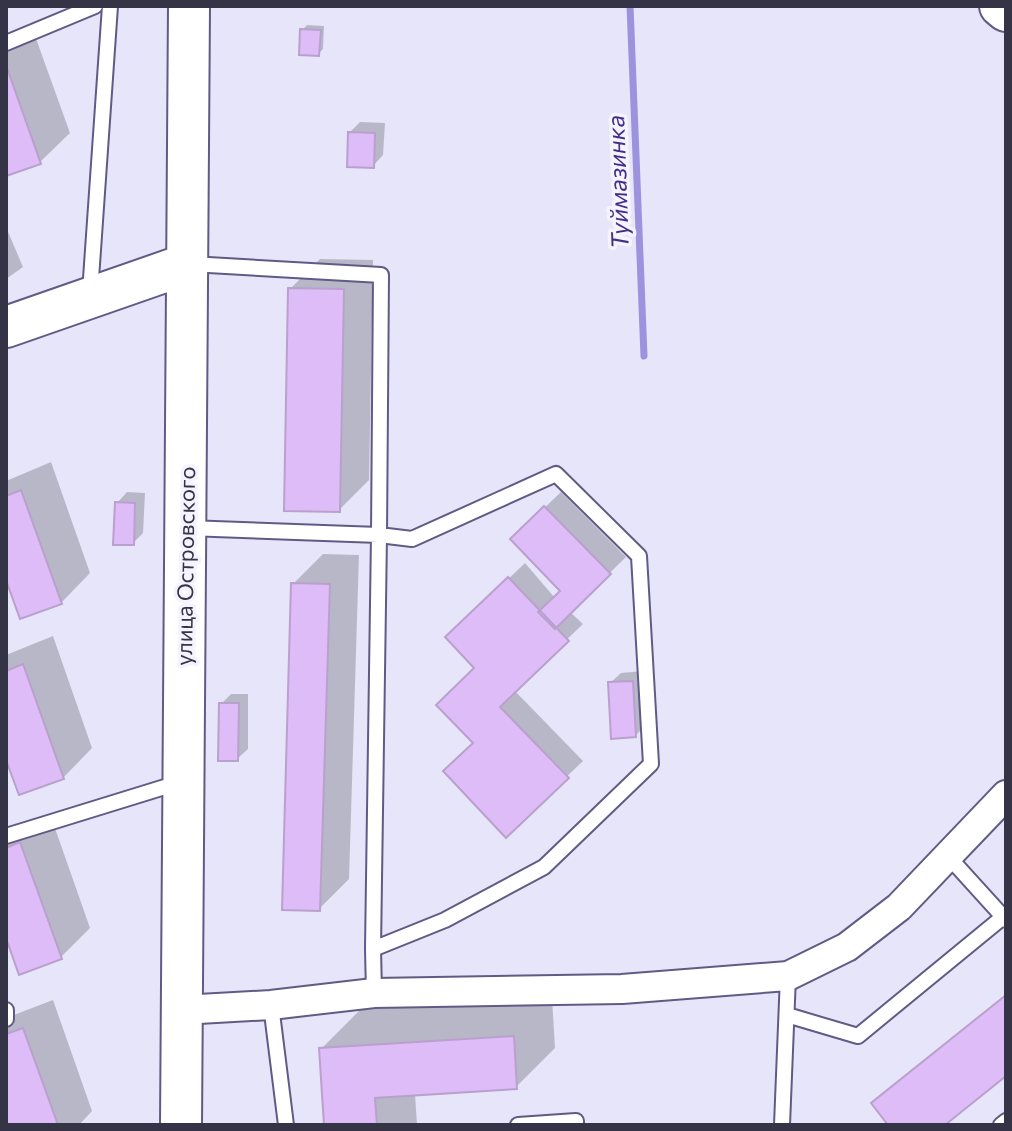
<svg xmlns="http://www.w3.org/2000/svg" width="1012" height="1131" font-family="Commissioner,sans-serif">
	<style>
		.shadow { fill: #0003 }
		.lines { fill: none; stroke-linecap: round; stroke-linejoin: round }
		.stream { stroke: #9d92de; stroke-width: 7 }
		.building { fill: #ddbcf7; stroke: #b9a0cd; stroke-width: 2 }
		.lane-casing { stroke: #605a85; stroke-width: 18 }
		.street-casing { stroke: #605a85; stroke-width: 32 }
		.secondary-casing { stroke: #605a85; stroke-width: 44 }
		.lane { stroke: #fff; stroke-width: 14 }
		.street { stroke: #fff; stroke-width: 28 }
		.secondary { stroke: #fff; stroke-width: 40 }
		.labels { text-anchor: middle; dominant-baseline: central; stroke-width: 7; stroke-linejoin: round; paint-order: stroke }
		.street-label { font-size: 22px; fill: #353346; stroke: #f4f3fe }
		.water-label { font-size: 24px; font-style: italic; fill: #452f86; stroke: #f4f3fe }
	</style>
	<rect width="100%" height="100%" fill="#e7e5f9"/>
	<path class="shadow" d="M 307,25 L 324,26 L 323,49 L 318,54 L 302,30 Z
		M 34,33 L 70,133 L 40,162 L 6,174 L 6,43 Z
		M 360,122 L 385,123 L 383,155 L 373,166 L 350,132 Z
		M 6,227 L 23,267 L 6,279 Z
		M 320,259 L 373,260 L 369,480 L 339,510 L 290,289 Z
		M 51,462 L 90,573 L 61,603 L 6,574 L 6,481 Z
		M 127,492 L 145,493 L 143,533 L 133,543 L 117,503 Z
		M 561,492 L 626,557 L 570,612 L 583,624 L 514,690 L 583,761 L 506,835 L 475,743 L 476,668 L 463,622 L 525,563 L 555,598 L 563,590 L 512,539 Z
		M 323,554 L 359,555 L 349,879 L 319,909 L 293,584 Z
		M 53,636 L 92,748 L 63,778 L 6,754 L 6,655 Z
		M 643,671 L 646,725 L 636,735 L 610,683 L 621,673 Z
		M 231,694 L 248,694 L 248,749 L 237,759 L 221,704 Z
		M 50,814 L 90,928 L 61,957 L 6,932 L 6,832 Z
		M 1006,994 L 1006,1074 L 942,1125 L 891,1125 L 874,1104 Z
		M 552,998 L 555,1048 L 516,1087 L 415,1094 L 417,1125 L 326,1125 L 321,1049 L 360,1010 Z
		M 53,1000 L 92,1111 L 79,1125 L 7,1125 L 6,1018 Z"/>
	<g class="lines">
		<path class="stream" d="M 630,6 L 644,356"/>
	</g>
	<path class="building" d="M 300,29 L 321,30 L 319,56 L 299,55 Z
		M 6,65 L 41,164 L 6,176 Z
		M 348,132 L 375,133 L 374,168 L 347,167 Z
		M 288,288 L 344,289 L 340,512 L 284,511 Z
		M 21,490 L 62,604 L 20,619 L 6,580 L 6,496 Z
		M 115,502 L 135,503 L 134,545 L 113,545 Z
		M 544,506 L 611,574 L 555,629 L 538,612 L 560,591 L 510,539 Z
		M 508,577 L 569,641 L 500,707 L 569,778 L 506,838 L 443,771 L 473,743 L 436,705 L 474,668 L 445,637 Z
		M 291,583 L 330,584 L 320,911 L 282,910 Z
		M 23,664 L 64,779 L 19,795 L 6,760 L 6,671 Z
		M 633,681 L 636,737 L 611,739 L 608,682 Z
		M 219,703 L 239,703 L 238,761 L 218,761 Z
		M 20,842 L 62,959 L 19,975 L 6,938 L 6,848 Z
		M 1006,995 L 1006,1076 L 945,1125 L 888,1125 L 871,1103 Z
		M 23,1028 L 58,1125 L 6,1125 L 6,1034 Z
		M 514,1036 L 517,1089 L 375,1098 L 377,1125 L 324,1125 L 319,1048 Z"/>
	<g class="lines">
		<g class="lane-casing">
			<path id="lane" d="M 6,43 L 95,6
				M 90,293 L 110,6
				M 187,528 L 379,535 L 381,275 L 191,264
				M 6,836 L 181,782
				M 947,855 L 1006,920
				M 373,949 L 445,920 L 544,867 L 651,764 L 639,556 L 556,474 L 412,539 L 379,535 L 373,949 L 374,993
				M 271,1005 L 286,1125
				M 6,1010 L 6,1019
				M 787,1015 L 858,1036 L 1003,917
				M 518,1125 L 576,1121 L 576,1125
				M 782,1125 L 788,976
				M 1001,1125 L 1006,1121"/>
		</g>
		<g class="street-casing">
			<path id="street" d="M 181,1010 L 271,1005 L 374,993 L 622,989 L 788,976 L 847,947 L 899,907 L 1006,795"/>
		</g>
		<g class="secondary-casing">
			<path id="secondary" d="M 1000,6 L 1006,11
				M 6,327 L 187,264
				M 181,1125 L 189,6"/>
		</g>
		<use href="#lane" class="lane"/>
		<use href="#street" class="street"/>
		<use href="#secondary" class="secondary"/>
	</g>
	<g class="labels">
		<g class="street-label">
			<text transform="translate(185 566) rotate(-89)">улица Островского</text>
		</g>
		<g class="water-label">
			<text transform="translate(617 182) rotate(-92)">Туймазинка</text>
		</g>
	</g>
	<rect width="1012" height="1131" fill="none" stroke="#353346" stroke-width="16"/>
</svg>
